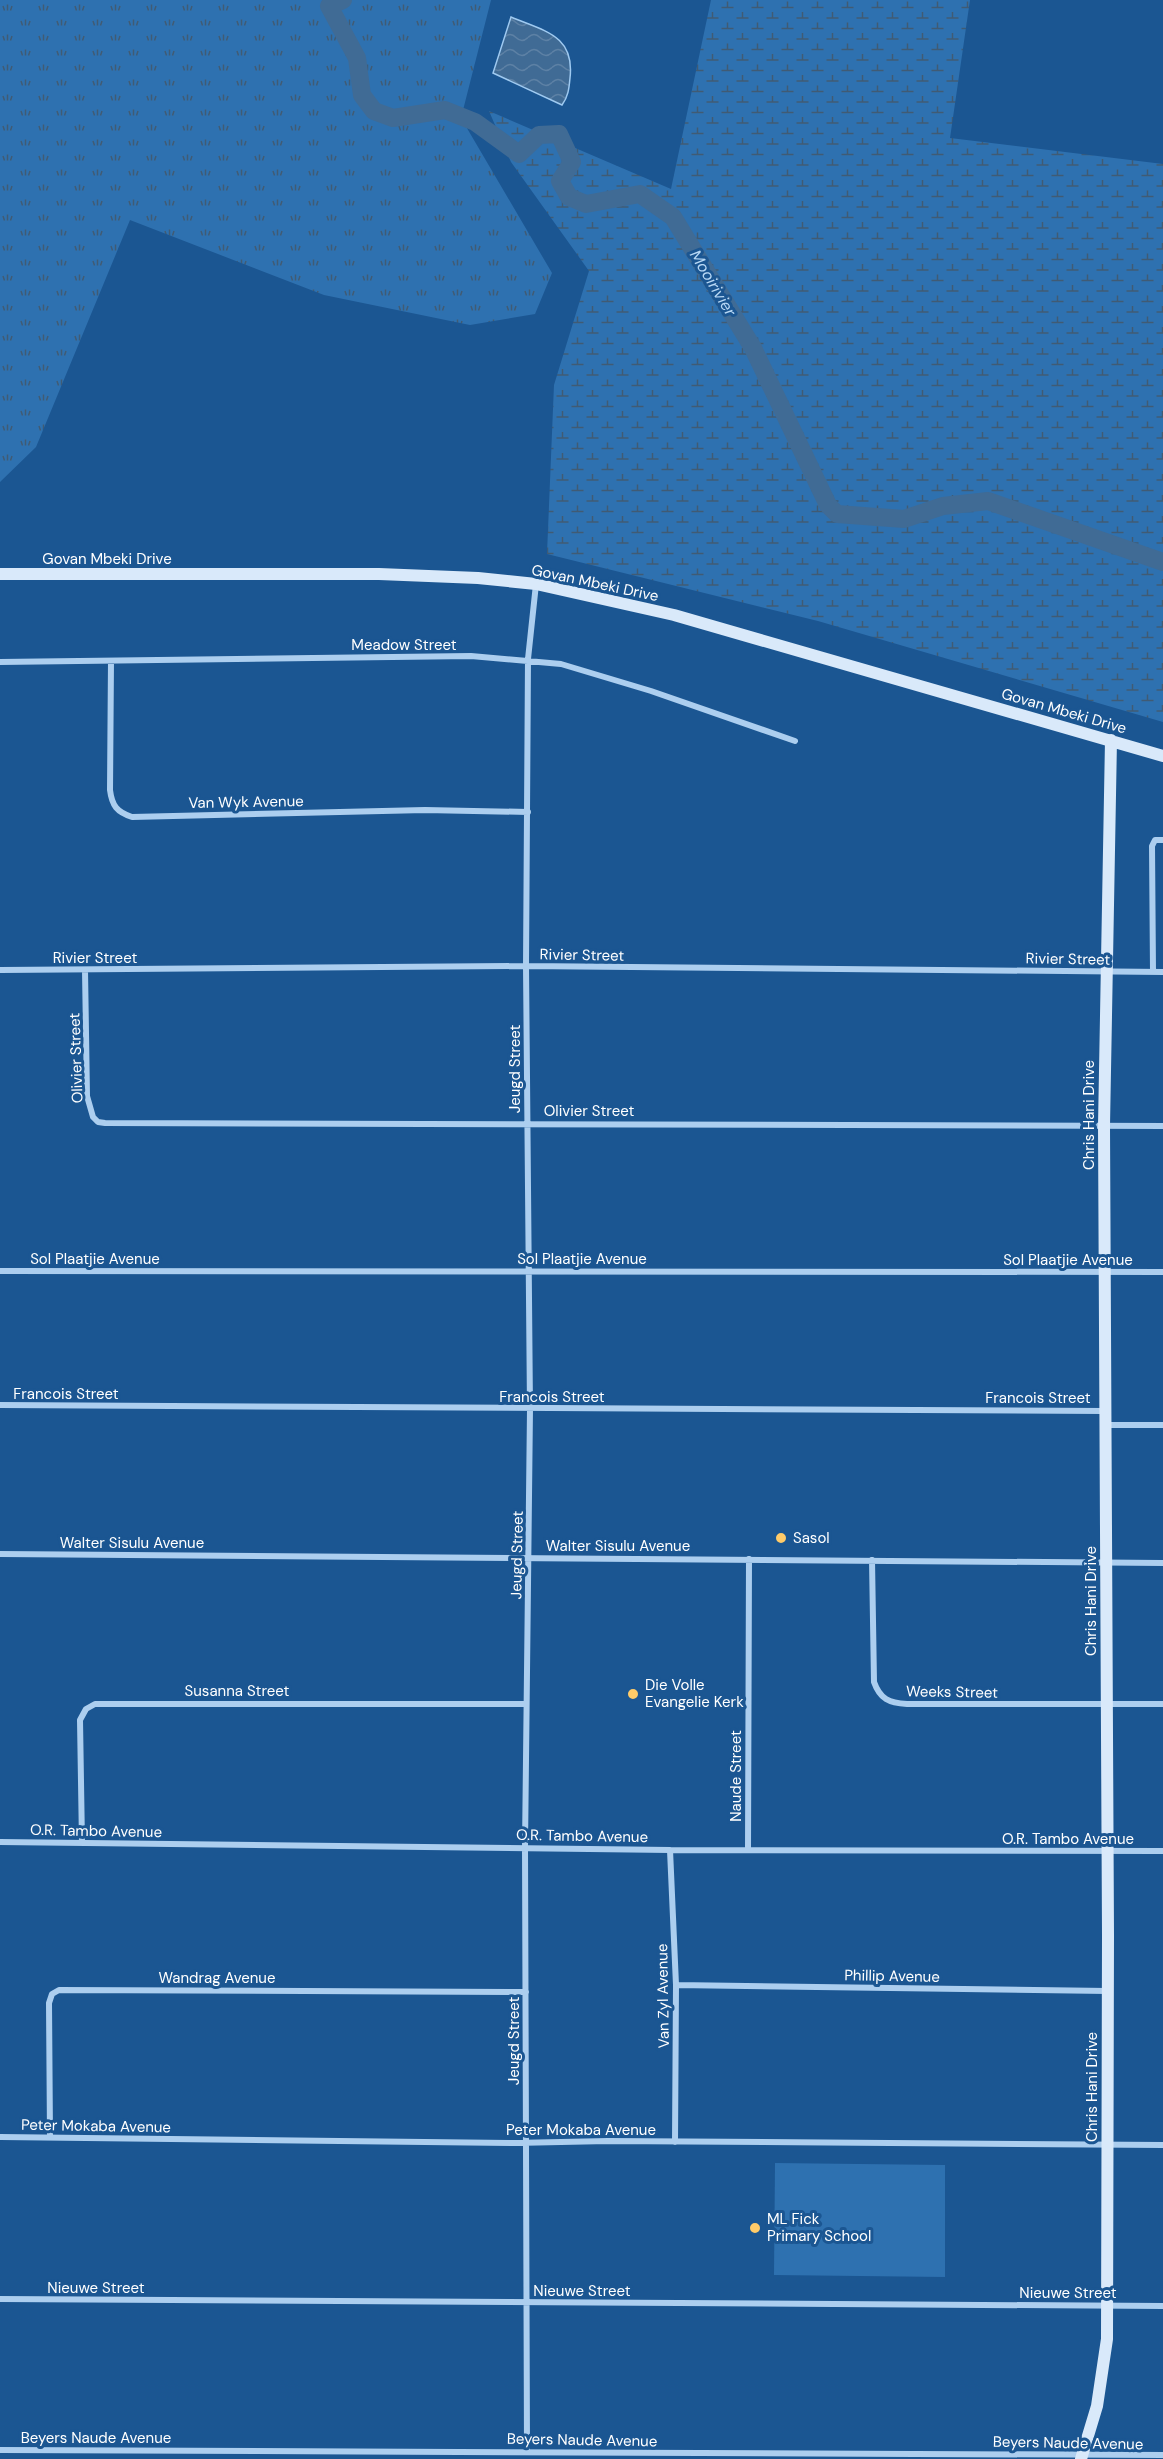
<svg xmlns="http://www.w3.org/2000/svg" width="1163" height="2459" font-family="'DM Sans',sans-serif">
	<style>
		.grass { fill: url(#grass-tufts) }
		.wetland { fill: url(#wetland-marsh) }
		.pitch { fill: #2e71b0 }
		.water { fill: url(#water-waves); stroke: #9fcaf1; stroke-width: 1.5 }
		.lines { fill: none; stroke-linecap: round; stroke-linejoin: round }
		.river { stroke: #406b95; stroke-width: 18 }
		.street { stroke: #acceef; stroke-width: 6 }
		.secondary { stroke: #d9e9fa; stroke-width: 12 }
		.poi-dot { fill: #ffcb69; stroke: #1b5692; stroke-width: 2 }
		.labels { text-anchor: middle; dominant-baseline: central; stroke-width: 6; stroke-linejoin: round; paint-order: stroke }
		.street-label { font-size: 15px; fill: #fff; stroke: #1b5692 }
		.poi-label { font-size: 15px; fill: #fff; stroke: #1b5692; text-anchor: start }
		.water-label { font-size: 16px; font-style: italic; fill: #b8d8f5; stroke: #1b5692 }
	</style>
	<defs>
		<pattern id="grass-tufts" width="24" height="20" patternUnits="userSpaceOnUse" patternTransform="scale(1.5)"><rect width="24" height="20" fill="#2e71b0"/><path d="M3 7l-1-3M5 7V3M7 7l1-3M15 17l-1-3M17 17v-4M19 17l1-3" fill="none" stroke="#405b74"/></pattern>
		<pattern id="wetland-marsh" width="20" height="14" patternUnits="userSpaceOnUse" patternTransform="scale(1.5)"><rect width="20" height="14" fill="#2e71b0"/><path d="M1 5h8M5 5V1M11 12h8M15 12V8" fill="none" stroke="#405b74"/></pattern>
		<pattern id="water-waves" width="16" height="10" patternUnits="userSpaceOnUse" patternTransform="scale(1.5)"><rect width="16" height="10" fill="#406b95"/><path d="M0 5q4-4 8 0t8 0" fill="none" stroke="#5d81a5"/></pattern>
	</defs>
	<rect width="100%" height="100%" fill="#1b5692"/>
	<path class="grass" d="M 0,0 L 491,0 L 461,118 L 552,273 L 535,314 L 470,325 L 324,295 L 130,220 L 36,447 L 0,482 Z"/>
	<path class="wetland" d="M 711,0 L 970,0 L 950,138 L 1163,164 L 1163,722 L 818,621 L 547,554 L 554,385 L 589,271 L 511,162 L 489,111 L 671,189 Z"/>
	<path class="pitch" d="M 775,2163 L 945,2165 L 945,2277 L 774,2275 Z"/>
	<path class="water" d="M 511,17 C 544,31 575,35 570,78 C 569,89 568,97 562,105 L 493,73 Z"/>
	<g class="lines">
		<path class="river" d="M 343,0 L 329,6 L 357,58 L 362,95 L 374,111 L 393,118 L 445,110 L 475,122 L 519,154 L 539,135 L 559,134 L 572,162 L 560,181 L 569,197 L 586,204 L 640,194 L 673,217 L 753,348 L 828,505 L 837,514 L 904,519 L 943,506 L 988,501 L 1163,562"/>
		<path class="street" d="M 111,661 L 110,790 C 112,806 117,812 132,817 L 425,810 L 528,812
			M 0,662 L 471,656 L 561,664 L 651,691 L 795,741
			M 0,970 L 526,966 L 1163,972
			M 85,970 L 87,1096 L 93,1117 L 98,1122 L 105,1123 L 1163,1126
			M 1153,972 L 1152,846 L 1155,840 L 1163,840
			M 0,1271 L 1163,1272
			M 0,1405 L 1104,1411
			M 1105,1425 L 1163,1425
			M 0,1554 L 1163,1563
			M 872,1560 L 874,1682 C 880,1699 889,1703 907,1704 L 1163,1704
			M 0,1842 L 670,1850 L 1163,1851
			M 82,1843 L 80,1720 L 86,1709 L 95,1704 L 526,1704
			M 670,1850 L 676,1985 L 675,2142
			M 748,1850 L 749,1559
			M 676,1985 L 1108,1991
			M 0,2137 L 514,2143 L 608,2141 L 1163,2145
			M 50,2137 L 49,2003 L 52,1994 L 59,1990 L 526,1992
			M 0,2299 L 1163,2306
			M 0,2450 L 1163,2455
			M 527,2451 L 525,1847 L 530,1409 L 526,966 L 528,659 L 536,584"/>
		<path class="secondary" d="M 0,574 L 379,574 L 478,578 L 536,584 L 674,615 L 1163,756
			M 1081,2459 L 1097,2406 L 1107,2339 L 1108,1936 L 1104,1126 L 1111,740"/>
	</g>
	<g class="poi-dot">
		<circle cx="781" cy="1538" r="6"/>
		<circle cx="633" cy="1694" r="6"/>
		<circle cx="755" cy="2228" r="6"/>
	</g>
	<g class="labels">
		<g class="street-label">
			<text x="107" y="559">Govan Mbeki Drive</text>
			<text transform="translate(595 583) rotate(12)">Govan Mbeki Drive</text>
			<text x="404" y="645">Meadow Street</text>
			<text transform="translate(1064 711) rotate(16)">Govan Mbeki Drive</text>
			<text transform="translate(246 802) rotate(-1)">Van Wyk Avenue</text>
			<text transform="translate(582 955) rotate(1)">Rivier Street</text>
			<text x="95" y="958">Rivier Street</text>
			<text transform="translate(1068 959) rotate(1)">Rivier Street</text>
			<text transform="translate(76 1058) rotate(-92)">Olivier Street</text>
			<text transform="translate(515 1069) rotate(-90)">Jeugd Street</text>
			<text x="589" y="1111">Olivier Street</text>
			<text transform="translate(1089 1115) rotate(-90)">Chris Hani Drive</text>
			<text x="95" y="1259">Sol Plaatjie Avenue</text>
			<text x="582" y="1259">Sol Plaatjie Avenue</text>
			<text x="1068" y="1260">Sol Plaatjie Avenue</text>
			<text x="66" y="1394">Francois Street</text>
			<text x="552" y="1397">Francois Street</text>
			<text x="1038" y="1398">Francois Street</text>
			<text x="132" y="1543">Walter Sisulu Avenue</text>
			<text x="618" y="1546">Walter Sisulu Avenue</text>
			<text transform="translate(517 1555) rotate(-89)">Jeugd Street</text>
			<text transform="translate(1091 1601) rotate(-90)">Chris Hani Drive</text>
			<text x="237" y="1691">Susanna Street</text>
			<text transform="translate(952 1692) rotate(1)">Weeks Street</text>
			<text transform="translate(736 1776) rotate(-90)">Naude Street</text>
			<text transform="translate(96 1831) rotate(1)">O.R. Tambo Avenue</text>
			<text transform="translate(582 1836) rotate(1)">O.R. Tambo Avenue</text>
			<text x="1068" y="1839">O.R. Tambo Avenue</text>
			<text transform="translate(892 1976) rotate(1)">Phillip Avenue</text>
			<text x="217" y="1978">Wandrag Avenue</text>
			<text transform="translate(663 1996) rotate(-91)">Van Zyl Avenue</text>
			<text transform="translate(514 2041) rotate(-90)">Jeugd Street</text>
			<text transform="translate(1092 2087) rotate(-90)">Chris Hani Drive</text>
			<text transform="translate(96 2126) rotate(1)">Peter Mokaba Avenue</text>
			<text x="581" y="2130">Peter Mokaba Avenue</text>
			<text x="96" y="2288">Nieuwe Street</text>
			<text x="582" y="2291">Nieuwe Street</text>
			<text x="1068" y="2293">Nieuwe Street</text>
			<text x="96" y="2438">Beyers Naude Avenue</text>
			<text transform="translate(582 2440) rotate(1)">Beyers Naude Avenue</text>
			<text transform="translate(1068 2443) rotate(1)">Beyers Naude Avenue</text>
		</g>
		<g class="poi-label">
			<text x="793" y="1538">Sasol</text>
			<text x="645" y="1685">Die Volle<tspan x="645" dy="17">Evangelie Kerk</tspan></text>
			<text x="767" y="2219">ML Fick<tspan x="767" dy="17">Primary School</tspan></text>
		</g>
		<g class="water-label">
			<text transform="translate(713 283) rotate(59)">Mooirivier</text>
		</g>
	</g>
</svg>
